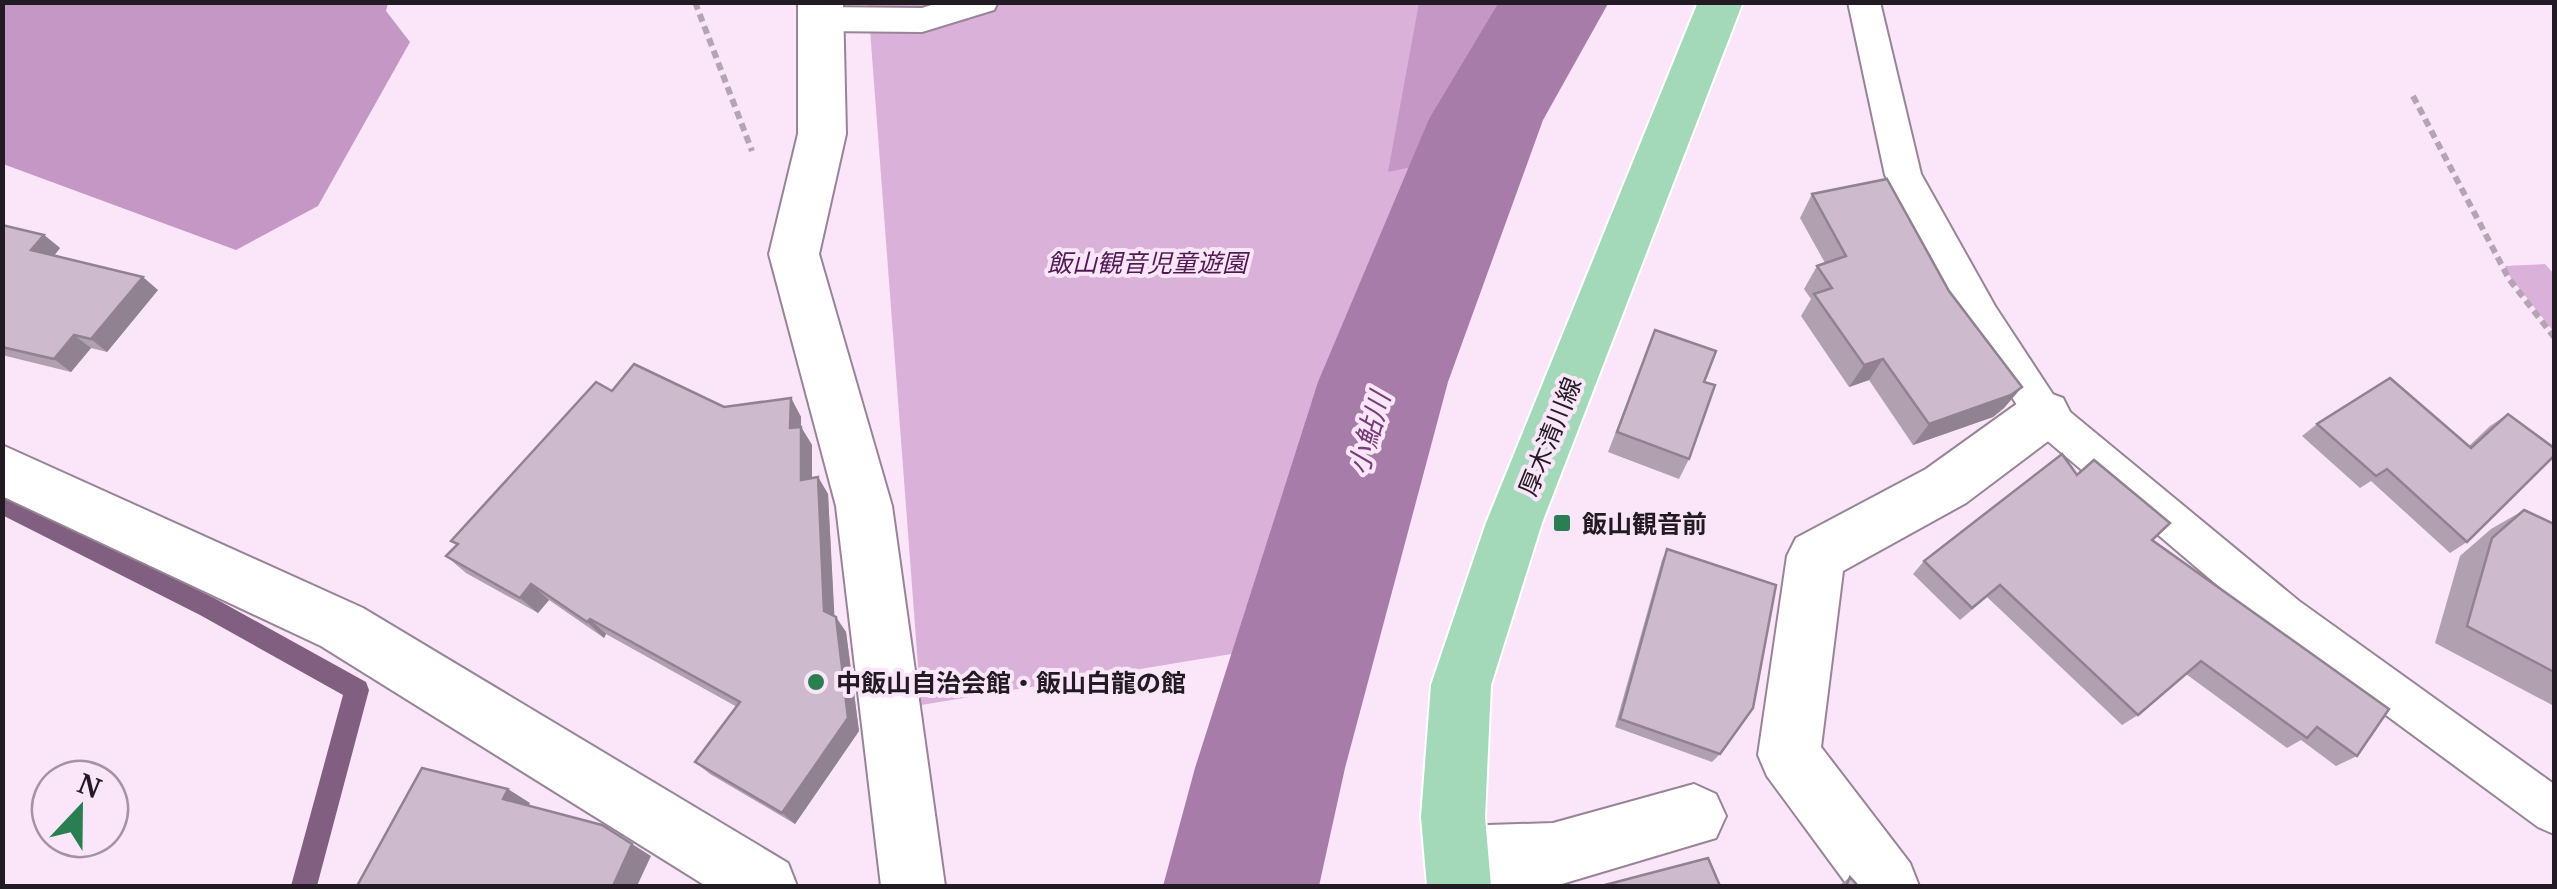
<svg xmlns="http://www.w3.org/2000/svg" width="2557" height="889" font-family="'Noto Serif','Noto Sans JP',serif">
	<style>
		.green { fill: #dab1d9 }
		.forest { fill: #c497c4 }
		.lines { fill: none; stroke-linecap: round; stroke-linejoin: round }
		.stream { fill: #805f80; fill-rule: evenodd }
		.river { fill: #a87ca8; fill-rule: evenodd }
		.service-casing { stroke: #978496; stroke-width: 4 }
		.pedestrian-casing { stroke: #978496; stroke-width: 4 }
		.minor-casing { stroke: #978496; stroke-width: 4 }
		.primary-casing { stroke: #fff; stroke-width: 4 }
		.path { stroke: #b5a4b4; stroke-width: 6; stroke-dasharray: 8 5; stroke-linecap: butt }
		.service { fill: #fff; fill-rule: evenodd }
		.pedestrian { fill: #fff; fill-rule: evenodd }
		.minor { fill: #fff; fill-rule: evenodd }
		.primary { fill: #a3d9b9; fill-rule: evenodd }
		.wall { fill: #b1a0b0 }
		.shaded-wall { fill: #908290 }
		.building { fill: #cebacd; stroke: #908290; stroke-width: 2.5 }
		.poi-dot { fill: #2a7f52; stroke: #fae5f9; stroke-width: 4 }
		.labels { text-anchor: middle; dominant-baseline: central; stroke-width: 8; stroke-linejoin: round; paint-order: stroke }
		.park-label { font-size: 25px; font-style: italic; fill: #511a52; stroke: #fae5f9 }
		.street-label { font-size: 25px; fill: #231b23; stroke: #fae5f9 }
		.poi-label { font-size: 25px; font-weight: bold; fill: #231b23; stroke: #fae5f9; text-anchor: start }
		.water-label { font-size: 28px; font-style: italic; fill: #763d77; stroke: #fae5f9 }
	</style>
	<rect width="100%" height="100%" fill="#fae5f9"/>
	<path class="green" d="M 868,3 L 1528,3 L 1274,647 L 921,705 Z
		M 2545,264 L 2554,274 L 2554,332 L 2511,278 L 2505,266 Z"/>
	<path class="forest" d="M 2,3 L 388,3 L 386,11 L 410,42 L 318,206 L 236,250 L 3,164 Z
		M 1419,3 L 1518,3 L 1454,158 L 1388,172 Z"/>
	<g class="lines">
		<path class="stream" d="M 2,493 L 216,599 L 366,682 L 369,690 L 317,886 L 291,886 L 343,695 L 200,615 L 2,515 Z"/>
		<path class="river" d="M 1499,2 L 1609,2 L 1543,120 L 1448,382 L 1345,768 L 1319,886 L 1163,886 L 1195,768 L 1318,382 L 1429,119 Z"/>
		<g class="service-casing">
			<path id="service" d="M 941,2 L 998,2 L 994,10 L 922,32 L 820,31 L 808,27 L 804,19 L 808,11 L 820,7 L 922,8 Z
				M 1848,2 L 1880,2 L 1921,174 L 1995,306 L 2058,402 L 2299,601 L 2554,784 L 2554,834 L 2538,827 L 2269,629 L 2030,426 L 1969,328 L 1885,175 Z"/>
		</g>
		<g class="pedestrian-casing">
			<path id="pedestrian" d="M 1694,784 L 1716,794 L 1726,816 L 1716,838 L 1555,886 L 1448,886 L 1434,881 L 1425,858 L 1434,835 L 1457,826 L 1553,823 Z"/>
		</g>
		<g class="minor-casing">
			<path id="minor" d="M 798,2 L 843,2 L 846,134 L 819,254 L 892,506 L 945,886 L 881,886 L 836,506 L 769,254 L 798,134 Z
				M 2044,391 L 2063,398 L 2071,414 L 2063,430 L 1966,503 L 1843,571 L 1821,747 L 1910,863 L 1919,886 L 1848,886 L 1767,776 L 1758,755 L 1787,556 L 1796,538 L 1926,469 L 2025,398 Z
				M 2,445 L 363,608 L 788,863 L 797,886 L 706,886 L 321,646 L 2,496 Z"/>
		</g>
		<g class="primary-casing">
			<path id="primary" d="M 1698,2 L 1743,2 L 1542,523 L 1491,685 L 1485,817 L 1491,886 L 1427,886 L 1421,817 L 1431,685 L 1486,523 Z"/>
		</g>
		<path class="path" d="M 695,2 L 752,151
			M 2413,96 L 2509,279 L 2554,337"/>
		<use href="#service" class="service"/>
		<use href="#pedestrian" class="pedestrian"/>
		<use href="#minor" class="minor"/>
		<use href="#primary" class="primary"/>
	</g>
	<path class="wall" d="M 1812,194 L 1949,291 L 2022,387 L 2004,408 L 1993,417 L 1913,445 L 1869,380 L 1849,387 L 1801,316 L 1811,299 L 1804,289 L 1817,266 L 1825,263 L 1800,218 Z
		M 2,225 L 44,235 L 60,248 L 54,256 L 158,290 L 107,352 L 91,348 L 71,372 L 2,355 Z
		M 1655,330 L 1704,382 L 1689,459 L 1679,479 L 1608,452 Z
		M 612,391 L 724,407 L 791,398 L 801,417 L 801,427 L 812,445 L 812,478 L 818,477 L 828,494 L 834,616 L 846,632 L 859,731 L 795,824 L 710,774 L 695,762 L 737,707 L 606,634 L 604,638 L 549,600 L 538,613 L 466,573 L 446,556 L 457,545 L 451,541 Z
		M 2508,414 L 2467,542 L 2450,553 L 2371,481 L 2360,488 L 2302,436 L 2317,424 L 2469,446 L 2490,426 Z
		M 2077,475 L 2152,540 L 2357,756 L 2336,766 L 2301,740 L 2287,748 L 2186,674 L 2138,715 L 2122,725 L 1987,597 L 1960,620 L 1913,574 L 1924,561 Z
		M 2524,510 L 2554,524 L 2554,706 L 2435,643 L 2460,556 L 2491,529 Z
		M 1667,549 L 1720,754 L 1712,762 L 1615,727 L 1662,560 Z
		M 1850,877 L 1858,886 L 1839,886 L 1841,884 Z"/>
	<path class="shaded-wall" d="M 44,235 L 60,248 L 47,264 L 31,250 Z
		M 143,277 L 158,290 L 107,352 L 91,339 Z
		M 74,335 L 91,348 L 71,372 L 54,359 Z
		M 1883,359 L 1869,380 L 1849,387 L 1864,365 Z
		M 2022,387 L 2004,408 L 1993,417 L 1913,445 L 1929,424 Z
		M 791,398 L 801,417 L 801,427 L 812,445 L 812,498 L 801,480 L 790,428 Z
		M 818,477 L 828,494 L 835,626 L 824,611 Z
		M 531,584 L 549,600 L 538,613 L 520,598 Z
		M 836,617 L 846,632 L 859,731 L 795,824 L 782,813 Z
		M 590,619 L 606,634 L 604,638 L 587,622 Z
		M 508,789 L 530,803 L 526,812 L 503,799 Z
		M 632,844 L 651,856 L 637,886 L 613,886 Z"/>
	<path class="building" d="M 1887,179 L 1949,291 L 2022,387 L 2011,395 L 1929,424 L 1883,359 L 1864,365 L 1814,294 L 1832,288 L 1817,266 L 1846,256 L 1812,194 Z
		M 2,225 L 44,235 L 31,250 L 143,277 L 91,339 L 74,335 L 54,359 L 2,347 Z
		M 1655,330 L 1716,351 L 1704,382 L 1715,385 L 1689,459 L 1617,432 Z
		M 634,364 L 724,407 L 791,398 L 790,428 L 801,427 L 801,480 L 818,477 L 824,611 L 836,617 L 848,718 L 782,813 L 695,762 L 740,702 L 590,619 L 587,622 L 531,584 L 520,598 L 446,556 L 458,544 L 451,541 L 596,382 L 612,391 Z
		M 2390,378 L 2471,448 L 2508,414 L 2554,448 L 2554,456 L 2467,542 L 2387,469 L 2376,476 L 2317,424 Z
		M 2062,454 L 2077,475 L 2094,460 L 2170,523 L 2152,540 L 2389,709 L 2357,756 L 2317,727 L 2307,738 L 2201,661 L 2138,715 L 2000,585 L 1972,608 L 1924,561 Z
		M 2524,510 L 2554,524 L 2554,672 L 2467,626 L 2492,538 Z
		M 1667,549 L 1776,585 L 1753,708 L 1720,754 L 1620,719 Z
		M 422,768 L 508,789 L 503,799 L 602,825 L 632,844 L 613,886 L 357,886 Z
		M 1708,858 L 1720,886 L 1601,886 Z
		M 1850,877 L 1858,886 L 1846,886 Z"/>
	<g class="poi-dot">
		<rect x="1552" y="513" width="20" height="20" rx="5"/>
		<circle cx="816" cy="682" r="10"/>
	</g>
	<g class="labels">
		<g class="park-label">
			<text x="1147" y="262">飯山観音児童遊園</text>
		</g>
		<g class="street-label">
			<text transform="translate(1549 436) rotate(-68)">厚木清川線</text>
		</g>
		<g class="poi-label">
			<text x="1582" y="523">飯山観音前</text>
			<text x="836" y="682">中飯山自治会館・飯山白龍の館</text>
		</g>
		<g class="water-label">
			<text transform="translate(1368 433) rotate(-74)">小鮎川</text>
		</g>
	</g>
	<rect width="2557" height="889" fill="none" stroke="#231b23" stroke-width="10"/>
	<g transform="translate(80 809) rotate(22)"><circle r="48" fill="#fae5f9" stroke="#a494a3" stroke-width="2.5"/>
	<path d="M0-8L18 38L0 25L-18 38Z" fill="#2a7f52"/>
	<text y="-15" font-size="28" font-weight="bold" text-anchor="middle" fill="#231b23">N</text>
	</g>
</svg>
